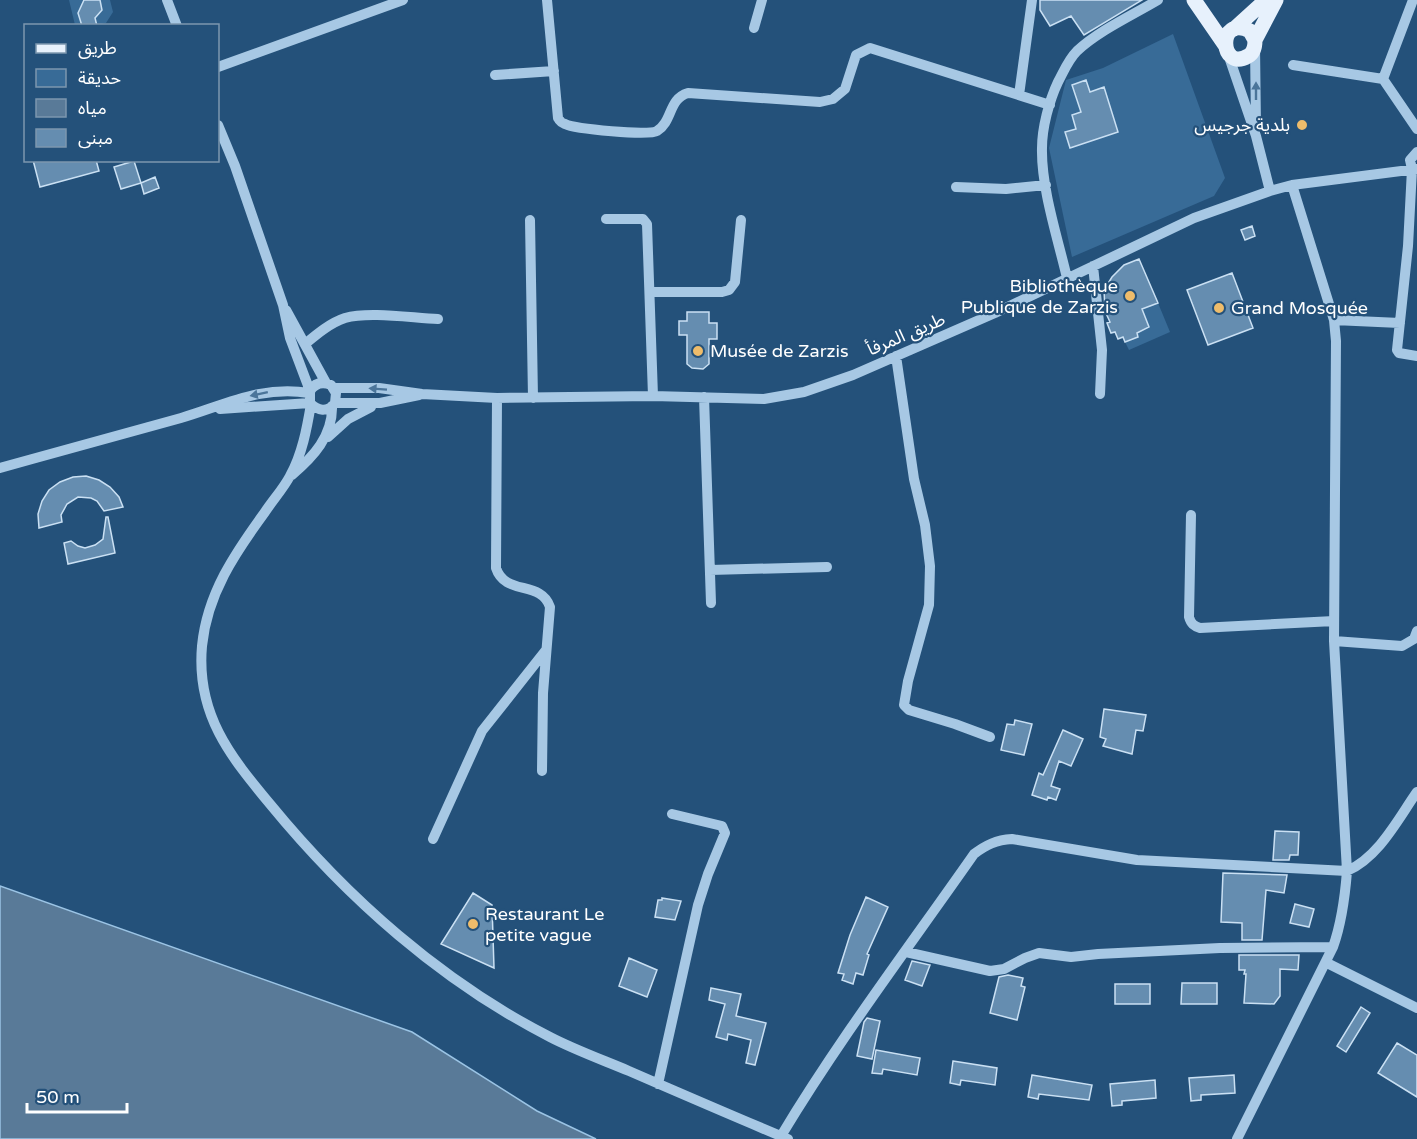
<svg xmlns="http://www.w3.org/2000/svg" width="1417" height="1139" font-family="'Varela Round','Noto Sans Arabic',sans-serif">
	<style>
		.green { fill: #386b97 }
		.water { fill: #597a98; stroke: #9bc4e5; stroke-width: 1.5 }
		.building { fill: #658db0; stroke: #cae0f3; stroke-width: 1.5 }
		.lines { fill: none; stroke-linecap: round; stroke-linejoin: round }
		.minor { stroke: #a7c8e4; stroke-width: 10 }
		.major { stroke: #e7f1fc; stroke-width: 15 }
		.oneway { fill: #4b759a }
		.poi-dot { fill: #eebc6b; stroke: #24517a; stroke-width: 2 }
		.labels { text-anchor: middle; dominant-baseline: central; stroke-width: 4.5; stroke-linejoin: round; paint-order: stroke }
		.poi-label { font-size: 18px; fill: #fff; stroke: #24517a; text-anchor: start }
		.street-label { font-size: 18px; fill: #fff; stroke: #24517a }
	</style>
	<rect width="100%" height="100%" fill="#24517a"/>
	<path class="green" d="M 69,0 L 84,0 L 78,13 L 82,25 L 75,25 Z
		M 100,0 L 110,0 L 113,12 L 106,23 L 97,25 L 95,18 L 102,10 Z
		M 1173,34 L 1225,178 L 1214,196 L 1072,257 L 1049,148 L 1066,80 L 1103,68 Z
		M 1158,303 L 1170,332 L 1129,350 L 1125,342 L 1138,337 L 1137,333 L 1149,327 L 1142,309 Z"/>
	<path class="water" d="M 0,886 L 412,1032 L 537,1111 L 596,1139 L 0,1139 Z"/>
	<path class="building" d="M 84,0 L 100,0 L 102,10 L 95,18 L 97,26 L 82,26 L 78,13 Z
		M 1040,0 L 1142,0 L 1084,35 L 1071,16 L 1050,26 L 1040,10 Z
		M 1086,80 L 1090,92 L 1104,87 L 1118,132 L 1070,148 L 1065,132 L 1076,129 L 1072,115 L 1081,112 L 1072,85 Z
		M 33,160 L 96,160 L 99,171 L 40,187 Z
		M 134,161 L 141,183 L 121,189 L 114,167 Z
		M 155,177 L 159,188 L 144,194 L 141,183 Z
		M 1252,226 L 1255,236 L 1245,240 L 1241,230 Z
		M 1139,259 L 1158,303 L 1142,309 L 1149,327 L 1137,333 L 1138,337 L 1125,342 L 1123,337 L 1118,339 L 1115,332 L 1111,333 L 1107,323 L 1110,322 L 1105,311 L 1104,290 L 1112,277 L 1124,265 Z
		M 1232,273 L 1253,328 L 1208,345 L 1187,290 Z
		M 687,312 L 709,312 L 709,323 L 717,323 L 717,339 L 709,339 L 709,364 L 703,369 L 692,368 L 687,364 L 687,335 L 679,335 L 679,321 L 687,321 Z
		M 86,476 L 99,480 L 110,487 L 119,497 L 123,507 L 104,511 L 97,501 L 91,498 L 78,497 L 67,504 L 61,515 L 62,522 L 39,528 L 38,514 L 42,501 L 49,490 L 60,482 L 73,477 Z
		M 106,517 L 108,517 L 115,553 L 68,564 L 64,543 L 71,541 L 78,546 L 85,548 L 95,545 L 103,539 Z
		M 1104,709 L 1146,715 L 1143,731 L 1136,730 L 1132,754 L 1103,746 L 1106,739 L 1100,737 Z
		M 1015,720 L 1032,724 L 1024,755 L 1001,750 L 1007,724 L 1014,725 Z
		M 1063,730 L 1083,739 L 1071,766 L 1059,761 L 1051,786 L 1060,789 L 1056,800 L 1048,797 L 1047,800 L 1032,795 L 1039,773 L 1043,775 Z
		M 1275,831 L 1299,832 L 1298,855 L 1290,855 L 1289,860 L 1273,860 Z
		M 1223,873 L 1287,875 L 1284,893 L 1266,890 L 1262,940 L 1242,940 L 1242,923 L 1221,922 Z
		M 473,893 L 492,905 L 494,968 L 441,944 Z
		M 866,897 L 888,907 L 867,954 L 869,955 L 863,975 L 856,973 L 853,984 L 842,980 L 844,974 L 838,973 L 850,935 Z
		M 662,898 L 681,901 L 675,920 L 655,917 L 658,900 L 662,900 Z
		M 1295,904 L 1314,909 L 1309,927 L 1290,923 Z
		M 1239,955 L 1299,955 L 1298,970 L 1280,969 L 1280,996 L 1274,1004 L 1244,1003 L 1246,974 L 1244,974 L 1245,970 L 1239,970 Z
		M 629,958 L 657,970 L 647,997 L 619,986 Z
		M 912,961 L 930,965 L 922,986 L 905,980 Z
		M 1008,975 L 1023,978 L 1021,986 L 1025,987 L 1017,1020 L 990,1013 L 999,977 Z
		M 1182,983 L 1217,983 L 1217,1004 L 1181,1004 Z
		M 1115,984 L 1150,984 L 1150,1004 L 1115,1004 Z
		M 711,988 L 741,994 L 736,1016 L 766,1023 L 755,1065 L 746,1063 L 751,1040 L 728,1034 L 727,1040 L 716,1037 L 725,1004 L 709,1000 Z
		M 1361,1007 L 1370,1013 L 1346,1052 L 1337,1046 Z
		M 867,1018 L 880,1021 L 872,1059 L 857,1056 L 864,1022 Z
		M 1397,1043 L 1417,1055 L 1417,1097 L 1378,1073 Z
		M 876,1050 L 920,1058 L 917,1075 L 883,1069 L 882,1074 L 872,1073 Z
		M 953,1061 L 997,1068 L 995,1085 L 961,1080 L 960,1085 L 950,1083 Z
		M 1032,1075 L 1092,1085 L 1089,1100 L 1039,1094 L 1038,1099 L 1028,1097 Z
		M 1234,1075 L 1235,1093 L 1201,1095 L 1201,1100 L 1191,1101 L 1189,1078 Z
		M 1155,1080 L 1156,1098 L 1122,1101 L 1122,1105 L 1112,1106 L 1110,1084 Z"/>
	<g class="lines">
		<path class="minor" d="M 167,0 L 177,26
			M 547,0 L 558,118 C 561,122 560,122 565,124 C 575,129 649,136 657,131 C 673,121 668,99 688,93 L 820,102 L 833,99 L 845,89 L 856,55 L 870,48 L 1050,105
			M 1413,0 L 1383,79 L 1417,129
			M 754,28 L 762,0
			M 1255,46 L 1256,127
			M 1228,54 L 1256,136 L 1270,191
			M 1293,65 L 1383,79
			M 218,67 L 403,0
			M 495,75 L 554,71
			M 1019,95 L 1032,0
			M 218,125 L 235,166 L 283,305 L 290,338 L 310,391 L 310,403 C 318,411 327,413 335,403 L 336,393 L 331,385 C 322,381 315,383 310,391
			M 1417,152 L 1410,160 L 1412,169 L 1408,246 L 1397,350 L 1399,353 L 1417,356
			M 956,187 L 1006,189 L 1046,185
			M 606,219 L 643,219 L 647,224 L 653,396
			M 530,220 L 533,398
			M 1093,266 L 1102,350 L 1100,394
			M 1067,278 C 1058,239 1041,188 1042,148 C 1042,128 1049,101 1058,82 C 1064,71 1068,60 1077,51 C 1100,30 1131,16 1158,0
			M 650,292 L 722,292 L 729,290 L 735,282 L 741,220
			M 286,310 L 326,383
			M 1334,320 L 1400,323
			M 305,344 C 317,334 330,323 345,318 C 369,311 412,318 438,319
			M 896,356 L 914,479 L 925,525 L 930,566 L 929,605 L 908,681 L 904,705 L 909,710 L 955,724 L 990,737
			M 334,388 L 379,388 L 422,394 L 497,398 L 653,396 L 764,399 L 804,392 L 853,375 L 995,313 L 1194,218 L 1270,191 L 1292,185 L 1417,169
			M 704,397 L 711,603
			M 497,398 L 496,568 C 505,596 541,580 550,607 L 543,693 L 542,771
			M 335,403 L 380,403 L 419,395
			M 311,404 C 307,428 302,455 290,476 C 283,489 273,500 265,512 C 235,553 207,594 202,646 C 196,714 230,756 270,804 C 347,898 442,982 550,1037 C 575,1050 603,1060 629,1071 C 682,1094 735,1117 788,1139
			M 220,409 L 310,403
			M 328,437 L 348,419 L 371,407
			M 0,468 C 60,451 120,435 181,418 C 225,405 262,385 309,393
			M 292,475 C 313,457 333,436 332,406
			M 1191,515 L 1189,617 C 1191,624 1194,626 1200,628 L 1334,621
			M 710,570 L 827,567
			M 1334,641 L 1402,646 L 1414,639 L 1417,631
			M 433,839 L 482,731 L 546,650
			M 906,952 L 990,971 L 1004,969 L 1025,958 L 1039,953 L 1071,957 L 1098,954 L 1220,948 L 1333,947
			M 1327,963 L 1417,1008
			M 658,1084 L 698,905 L 708,874 L 725,833 L 722,826 L 672,814
			M 781,1136 C 840,1038 909,947 974,854 C 986,845 996,840 1012,839 L 1137,860 L 1347,871 C 1379,857 1398,819 1417,792
			M 1237,1139 L 1333,947 C 1342,922 1345,897 1347,871 L 1334,641 L 1336,341 L 1334,320 L 1292,185"/>
		<path class="major" d="M 1194,0 L 1225,45
			M 1234,29 L 1266,0
			M 1255,40 L 1250,31 C 1216,14 1220,73 1248,56 C 1254,53 1255,47 1255,40 L 1276,0"/>
	</g>
	<defs><path id="oneway-solid" d="M-6-.8H1V-3.2L6.5 0L1 3.2V.8H-6Z" transform="scale(1.5)"/></defs>
	<g class="oneway">
		<use href="#oneway-solid" transform="translate(1256 91) rotate(-90)"/>
		<use href="#oneway-solid" transform="translate(378 389) rotate(-176)"/>
		<use href="#oneway-solid" transform="translate(259 394) rotate(168)"/>
	</g>
	<g class="poi-dot">
		<circle cx="1302" cy="125" r="6"/>
		<circle cx="1130" cy="296" r="6"/>
		<circle cx="1219" cy="308" r="6"/>
		<circle cx="698" cy="351" r="6"/>
		<circle cx="473" cy="924" r="6"/>
	</g>
	<g class="labels">
		<g class="poi-label">
			<text x="1290" y="125" text-anchor="end">بلدية جرجيس</text>
			<text x="1118" y="286" text-anchor="end">Bibliothèque<tspan x="1118" dy="21">Publique de Zarzis</tspan></text>
			<text x="1231" y="308">Grand Mosquée</text>
			<text x="710" y="351">Musée de Zarzis</text>
			<text x="485" y="914">Restaurant Le<tspan x="485" dy="21">petite vague</tspan></text>
		</g>
		<g class="street-label">
			<text transform="translate(906 334) rotate(-23)">طريق المرفأ</text>
		</g>
	</g>
	<rect x="24" y="24" width="195" height="138" fill="#24517a" stroke="#7c97af" stroke-width="1.5"/>
	<rect x="36" y="44" width="30" height="9" fill="#e7f1fc" stroke="#7c97af" stroke-width="1.5"/>
	<text x="78" y="54" font-size="18" fill="#ffffff">طريق</text>
	<rect x="36" y="69" width="30" height="18" fill="#386b97" stroke="#7c97af" stroke-width="1.5"/>
	<text x="78" y="84" font-size="18" fill="#ffffff">حديقة</text>
	<rect x="36" y="99" width="30" height="18" fill="#597a98" stroke="#7c97af" stroke-width="1.5"/>
	<text x="78" y="114" font-size="18" fill="#ffffff">مياه</text>
	<rect x="36" y="129" width="30" height="18" fill="#658db0" stroke="#7c97af" stroke-width="1.5"/>
	<text x="78" y="144" font-size="18" fill="#ffffff">مبنى</text>
	<path d="M27 1103v9h100v-9" fill="none" stroke="#ffffff" stroke-width="3"/>
	<text x="36" y="1103" font-size="18" fill="#ffffff" stroke="#24517a" stroke-width="4.5" paint-order="stroke">50 m</text>
</svg>
